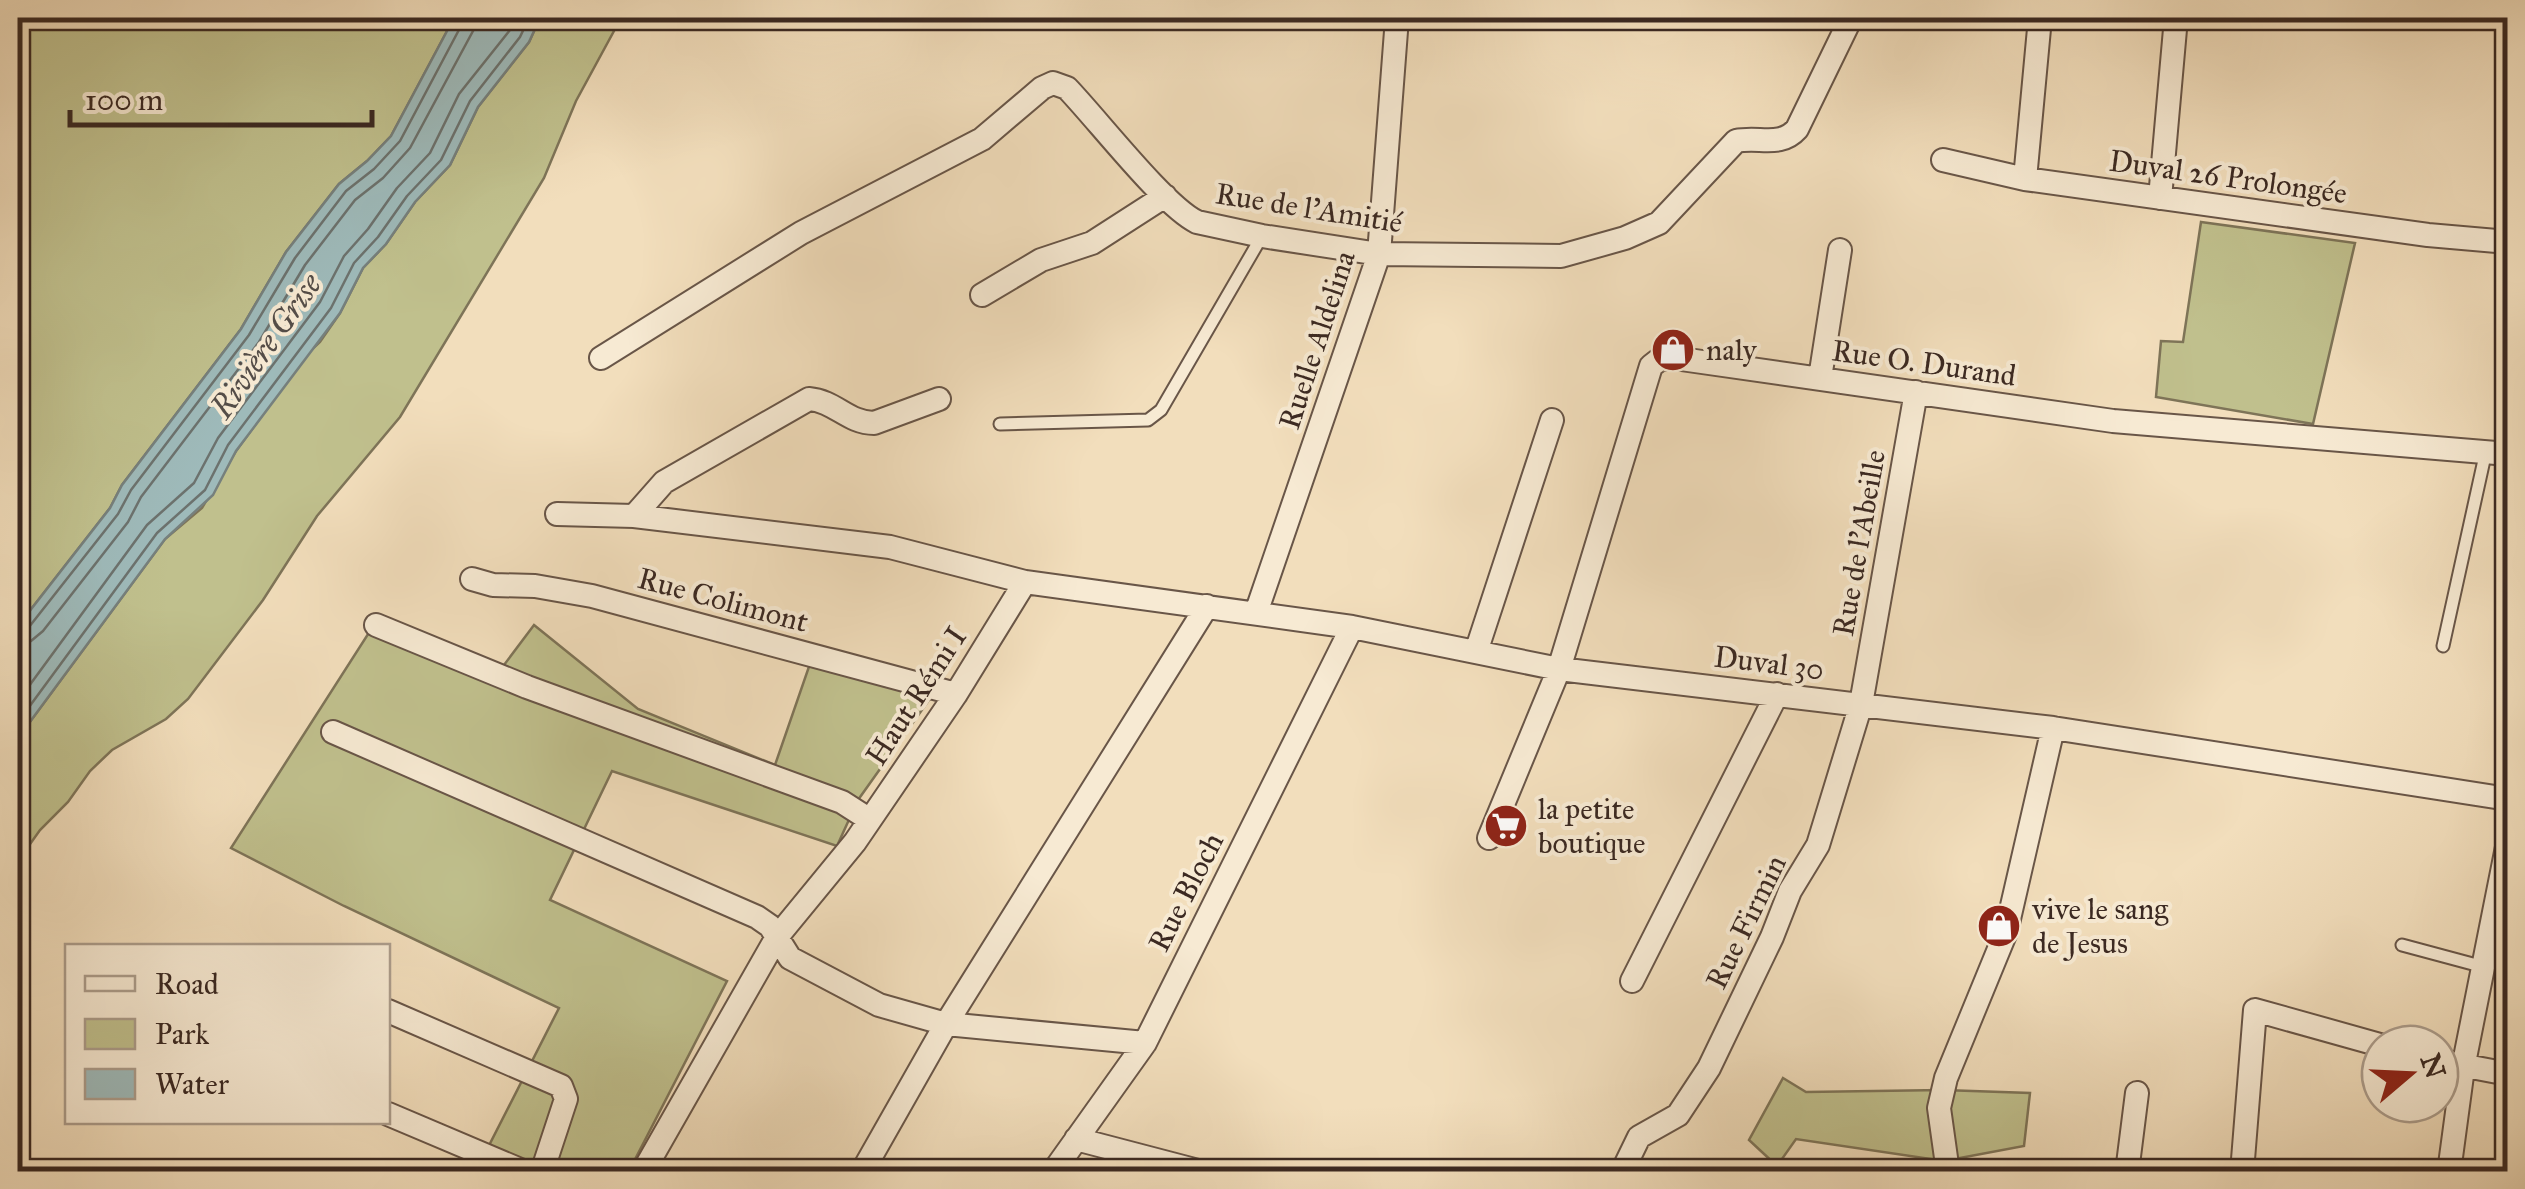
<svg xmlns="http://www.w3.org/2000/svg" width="2525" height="1189" font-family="'IM FELL Great Primer',serif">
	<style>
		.green { fill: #c0c08d; stroke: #7e7458; stroke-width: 2.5 }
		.water { fill: #9ebaba; stroke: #76807d; stroke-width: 2.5 }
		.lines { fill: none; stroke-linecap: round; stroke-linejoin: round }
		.shore { stroke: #6c726e; stroke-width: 2.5 }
		.service-casing { stroke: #695648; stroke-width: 15 }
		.minor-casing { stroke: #695648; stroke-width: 26 }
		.service { stroke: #f7ead3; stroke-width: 11 }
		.minor { stroke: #f7ead3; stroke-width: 22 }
		.labels { text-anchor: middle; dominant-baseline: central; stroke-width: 8; stroke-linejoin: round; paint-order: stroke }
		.street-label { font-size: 30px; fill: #3b2922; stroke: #f7ead3 }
		.poi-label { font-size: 30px; fill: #3b2922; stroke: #f7ead3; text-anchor: start }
		.water-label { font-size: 32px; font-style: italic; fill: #544d48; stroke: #f7ead3 }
	</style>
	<rect width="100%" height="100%" fill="#f2debc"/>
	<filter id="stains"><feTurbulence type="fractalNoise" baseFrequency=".002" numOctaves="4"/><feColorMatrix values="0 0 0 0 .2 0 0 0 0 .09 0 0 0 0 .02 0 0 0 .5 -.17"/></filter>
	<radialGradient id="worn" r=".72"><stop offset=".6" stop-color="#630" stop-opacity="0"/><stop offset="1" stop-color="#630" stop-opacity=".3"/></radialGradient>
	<path class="green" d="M 18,18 L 454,18 L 391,136 L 367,161 L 339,184 L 286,252 L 241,329 L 122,485 L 110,508 L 18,626 Z
		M 540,18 L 621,18 L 576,101 L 544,178 L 400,417 L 317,516 L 263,600 L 188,699 L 166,719 L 112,750 L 90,771 L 68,802 L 40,830 L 18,861 L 18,738 L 165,539 L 202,508 L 236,451 L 308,353 L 320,342 L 340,313 L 363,268 L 386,244 L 415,202 L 450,165 L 478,107 L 529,42 Z
		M 2201,222 L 2355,243 L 2313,424 L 2156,397 L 2161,341 L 2183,342 Z
		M 534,625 L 638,709 L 775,765 L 813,655 L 934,693 L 858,800 L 837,846 L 612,771 L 550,900 L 727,981 L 629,1171 L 476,1171 L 559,1008 L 344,906 L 231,848 L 370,631 L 495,677 Z
		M 1783,1078 L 1806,1092 L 1943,1090 L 2030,1093 L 2024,1146 L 1944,1161 L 1796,1139 L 1777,1166 L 1749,1140 Z"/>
	<path class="water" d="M 454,18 L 540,18 L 529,42 L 478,107 L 450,165 L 415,202 L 386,244 L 363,268 L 340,313 L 236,451 L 213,495 L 165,539 L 18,738 L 18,626 L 110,508 L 122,485 L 241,329 L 286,252 L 339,184 L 367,161 L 391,136 Z"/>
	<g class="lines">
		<path class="shore" d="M 18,631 L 29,627 L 118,514 L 131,490 L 249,335 L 295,258 L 346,191 L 374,169 L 400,141 L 461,26 L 463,18
			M 18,644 L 31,641 L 43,631 L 128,522 L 141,497 L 259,342 L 305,265 L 355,200 L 383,178 L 410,148 L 473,31 L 475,18
			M 18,701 L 147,525 L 194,483 L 218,438 L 320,302 L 344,256 L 368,229 L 397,188 L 430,153 L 459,94 L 510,30 L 516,18
			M 18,722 L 157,533 L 205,490 L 228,445 L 331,308 L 354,263 L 378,237 L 407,196 L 441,160 L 470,101 L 520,37 L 529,18"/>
		<g class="service-casing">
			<path id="service" d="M 1000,424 L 1148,420 L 1161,410 L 1262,236
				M 2443,646 L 2486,451
				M 2402,945 L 2484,967"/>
		</g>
		<g class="minor-casing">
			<path id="minor" d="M 1943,160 L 2025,179 L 2428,235 L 2508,242
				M 2025,179 L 2040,18
				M 2160,198 L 2176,18
				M 982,295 L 1041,260 L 1092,243 L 1165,196
				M 601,358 L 801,233 L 982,139 L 1042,88 L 1053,83 L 1067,88 C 1097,119 1164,206 1197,222 L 1262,236 L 1379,254 L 1561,256 L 1625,238 L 1659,223 L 1736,141 C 1759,136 1780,148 1797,129 L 1851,18
				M 1820,378 L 1840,250
				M 557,514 L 634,516 L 890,547 L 1025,582 L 1352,627 L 1559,669 L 2053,728 L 2508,799
				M 634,516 L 664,482 L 809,399 C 835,401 848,423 874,423 L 939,399
				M 472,579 L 493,585 L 535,586 L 592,596 L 956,694
				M 1256,613 L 1379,254 L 1397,18
				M 376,625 L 527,687 L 842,802 L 870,820
				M 1476,652 L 1552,420
				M 333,732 L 757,917 L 770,926 L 790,958 L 879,1005 L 946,1024 L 1145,1043
				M 1489,838 L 1559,669 L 1651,366 L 1660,359 L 1674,358 L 2113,421 L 2508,454
				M 1632,981 L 1777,694
				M 388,1011 L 561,1086 L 566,1099 L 542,1172
				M 2440,1061 L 2508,1074
				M 388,1114 L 525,1172
				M 1076,1139 L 1202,1172
				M 643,1172 L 777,937 L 855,842 L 956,694 L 1025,582
				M 862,1172 L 946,1024 L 1207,606
				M 1053,1172 L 1145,1043 L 1352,627
				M 1622,1172 L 1639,1137 L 1678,1115 L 1709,1068 L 1772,937 L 1790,891 L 1818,845 L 1861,704 L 1916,392
				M 1948,1172 L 1939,1108 L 1946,1078 L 2006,932 L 2053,728
				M 2127,1172 L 2137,1093
				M 2242,1172 L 2255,1010 L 2380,1045
				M 2449,1172 L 2463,1068 L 2508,842"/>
		</g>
		<use href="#service" class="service"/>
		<use href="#minor" class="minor"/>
	</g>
	<defs>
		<g id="shop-disc" transform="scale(2.25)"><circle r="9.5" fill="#8f2418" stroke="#f7ead3"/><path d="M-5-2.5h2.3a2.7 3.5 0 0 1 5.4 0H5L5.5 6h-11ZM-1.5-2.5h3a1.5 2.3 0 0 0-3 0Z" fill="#fff"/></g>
		<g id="supermarket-disc" transform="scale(2.25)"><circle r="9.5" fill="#8f2418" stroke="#f7ead3"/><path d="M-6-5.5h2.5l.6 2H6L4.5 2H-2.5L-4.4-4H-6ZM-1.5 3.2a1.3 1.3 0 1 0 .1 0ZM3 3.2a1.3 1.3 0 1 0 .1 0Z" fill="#fff"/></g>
	</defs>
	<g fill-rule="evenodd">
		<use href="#shop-disc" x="1673" y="350"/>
		<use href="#supermarket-disc" x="1506" y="826"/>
		<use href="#shop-disc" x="1999" y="926"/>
	</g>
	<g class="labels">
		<g class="street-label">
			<text transform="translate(2228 177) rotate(8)">Duval 26 Prolongée</text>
			<text transform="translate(1309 208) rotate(9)">Rue de l'Amitié</text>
			<text transform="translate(1317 340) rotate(-72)">Ruelle Aldelina</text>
			<text transform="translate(1924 363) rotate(8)">Rue O. Durand</text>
			<text transform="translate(1859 543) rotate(-80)">Rue de l'Abeille</text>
			<text transform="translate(723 600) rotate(15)">Rue Colimont</text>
			<text transform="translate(1769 663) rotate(7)">Duval 30</text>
			<text transform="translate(916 696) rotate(-57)">Haut Rémi I</text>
			<text transform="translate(1186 892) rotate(-63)">Rue Bloch</text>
			<text transform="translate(1746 922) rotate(-64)">Rue Firmin</text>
		</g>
		<g class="poi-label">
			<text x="1706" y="350">naly</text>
			<text x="1538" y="809">la petite<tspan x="1538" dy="34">boutique</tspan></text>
			<text x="2032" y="909">vive le sang<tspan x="2032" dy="34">de Jesus</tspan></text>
		</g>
		<g class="water-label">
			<text transform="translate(266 346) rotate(-55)">Rivière Grise</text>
		</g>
	</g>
	<rect width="2525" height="1189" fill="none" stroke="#f2debc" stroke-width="60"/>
	<rect x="20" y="20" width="2485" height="1149" fill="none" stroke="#3b2922" stroke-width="5"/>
	<rect x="30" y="30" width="2465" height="1129" fill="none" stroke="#3b2922" stroke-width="2.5"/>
	<rect x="65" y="944" width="325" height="180" fill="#f7ead3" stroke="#ac9d8c" stroke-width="2.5"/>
	<rect x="85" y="976" width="50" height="15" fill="#f7ead3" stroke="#ac9d8c" stroke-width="2.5"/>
	<text x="155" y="994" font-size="30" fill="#3b2922">Road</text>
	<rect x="85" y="1019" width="50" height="30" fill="#c0c08d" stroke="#ac9d8c" stroke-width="2.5"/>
	<text x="155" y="1044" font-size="30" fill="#3b2922">Park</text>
	<rect x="85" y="1069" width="50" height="30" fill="#9ebaba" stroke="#ac9d8c" stroke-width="2.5"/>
	<text x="155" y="1094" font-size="30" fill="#3b2922">Water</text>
	<g transform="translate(2410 1074) rotate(71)"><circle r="48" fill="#f7ead3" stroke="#ac9d8c" stroke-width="2.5"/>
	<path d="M0-8L18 38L0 25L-18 38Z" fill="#8f2418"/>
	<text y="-15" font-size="28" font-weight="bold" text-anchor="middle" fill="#3b2922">N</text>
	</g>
	<path d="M70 110v15h302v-15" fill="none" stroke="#3b2922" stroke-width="5"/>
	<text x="85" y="110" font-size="30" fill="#3b2922" stroke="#f7ead3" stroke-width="8" paint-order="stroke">100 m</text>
	<rect width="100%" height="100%" filter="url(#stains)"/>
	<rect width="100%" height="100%" fill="url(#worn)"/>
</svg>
